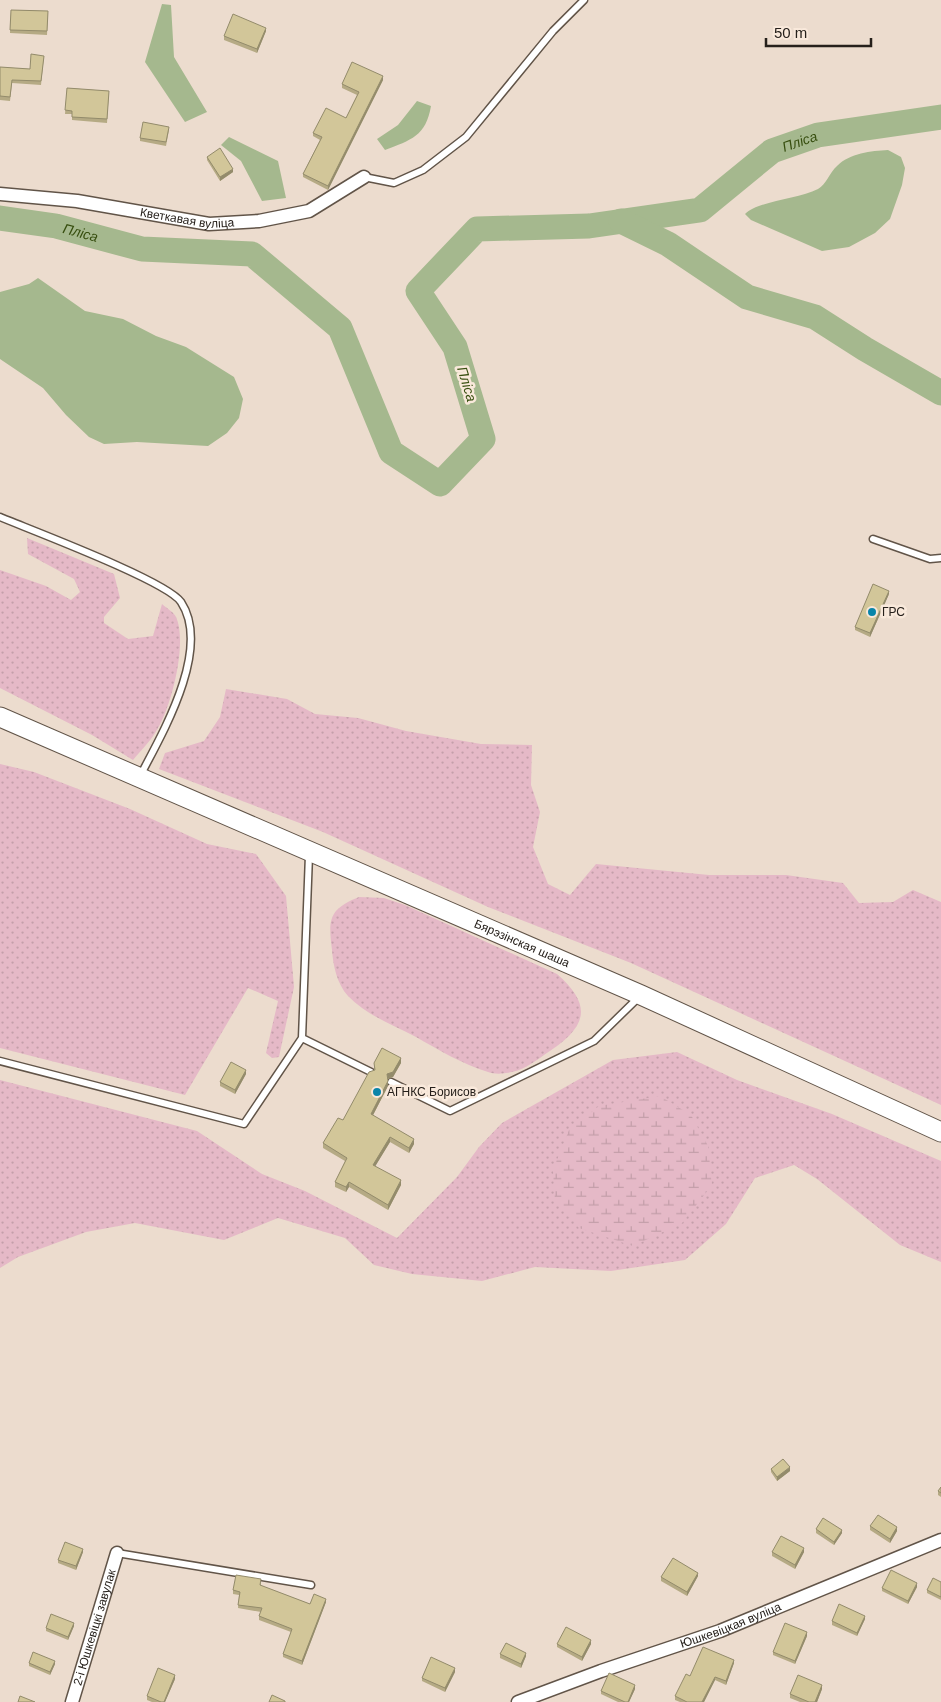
<svg xmlns="http://www.w3.org/2000/svg" width="941" height="1702" font-family="Arial,sans-serif">
	<style>
		.grass { fill: url(#grass-dots) }
		.wetland { fill: url(#wetland-marsh) }
		.water { fill: #a5b88e }
		.lines { fill: none; stroke-linecap: round; stroke-linejoin: round }
		.river { stroke: #a5b88e; stroke-width: 25 }
		.service-casing { stroke: #615448; stroke-width: 9 }
		.minor-casing { stroke: #615448; stroke-width: 15 }
		.primary-casing { stroke: #615448; stroke-width: 21 }
		.service { stroke: #fff; stroke-width: 6 }
		.minor { stroke: #fff; stroke-width: 12 }
		.primary { stroke: #fff; stroke-width: 19 }
		.wall { fill: #b5aa84 }
		.shaded-wall { fill: #938b6b }
		.building { fill: #d2c699; stroke: #938b6b }
		.poi-dot { fill: #0985a9; stroke: #f9e9db; stroke-width: 2 }
		.labels { text-anchor: middle; dominant-baseline: central; stroke-width: 5; stroke-linejoin: round; paint-order: stroke }
		.street-label { font-size: 12px; fill: #26201b; stroke: #f9e9db }
		.poi-label { font-size: 12px; fill: #26201b; stroke: #f9e9db; text-anchor: start }
		.water-label { font-size: 14px; font-style: italic; fill: #374e0f; stroke: #f9e9db }
	</style>
	<defs>
		<pattern id="grass-dots" width="8" height="8" patternUnits="userSpaceOnUse" patternTransform="scale(1.25)"><rect width="8" height="8" fill="#e5b9c7"/><path d="M2 2h.1M6 6h.1" fill="none" stroke="#c49faa" stroke-width="1.8" stroke-linecap="round"/></pattern>
		<pattern id="wetland-marsh" width="20" height="14" patternUnits="userSpaceOnUse" patternTransform="scale(1.25)"><rect width="20" height="14" fill="#e5b9c7"/><path d="M1 5h8M5 5V1M11 12h8M15 12V8" fill="none" stroke="#c49faa"/></pattern>
	</defs>
	<rect width="100%" height="100%" fill="#ecdcce"/>
	<path class="grass" d="M 27,538 L 114,574 L 120,598 L 104,617 L 104,623 L 128,639 L 153,636 L 162,604 C 166,608 174,612 176,617 C 188,643 171,710 155,733 C 149,743 140,751 133,760 L 92,735 L 0,688 L 0,570 L 46,586 L 71,600 L 80,592 L 74,579 L 28,554 Z
		M 226,689 L 287,699 L 315,714 L 358,718 L 406,731 L 481,744 L 532,745 L 531,785 L 540,812 L 533,847 L 548,884 L 570,895 L 596,864 L 709,875 L 786,875 L 843,883 L 859,903 L 893,902 L 913,890 L 941,902 L 941,1105 L 631,963 L 488,907 L 323,832 L 159,769 L 165,753 L 204,741 L 220,717 Z
		M 0,764 L 34,772 L 130,809 L 207,844 L 256,854 L 286,896 L 294,987 L 279,1057 L 272,1058 L 266,1053 L 278,1001 L 248,988 L 185,1095 L 0,1048 Z
		M 359,897 L 384,898 L 405,905 L 557,974 C 597,1009 583,1030 544,1055 C 533,1063 520,1072 506,1073 C 501,1074 493,1074 488,1072 C 462,1064 439,1050 416,1037 C 393,1025 366,1015 348,996 C 337,984 333,965 332,950 C 328,919 329,909 359,897 Z
		M 677,1052 L 737,1080 L 832,1114 L 941,1161 L 941,1262 L 900,1245 L 817,1179 L 794,1165 L 755,1178 L 726,1224 L 685,1260 L 611,1271 L 535,1267 L 482,1281 L 412,1274 L 374,1265 L 345,1238 L 278,1218 L 224,1240 L 135,1223 L 86,1232 L 18,1257 L 0,1268 L 0,1080 L 197,1131 L 262,1174 L 305,1191 L 397,1238 L 457,1177 L 479,1147 L 502,1123 L 613,1060 Z"/>
	<path class="wetland" d="M 660,1096 L 691,1115 L 708,1146 L 712,1185 L 682,1223 L 633,1246 L 579,1228 L 555,1201 L 553,1170 L 569,1130 L 599,1106 Z"/>
	<path class="water" d="M 162,4 L 171,5 L 174,57 L 207,112 L 185,122 L 145,62 Z
		M 417,101 L 431,106 C 426,136 411,140 385,150 L 377,139 L 398,125 Z
		M 229,137 L 278,161 L 286,198 L 262,201 L 241,161 L 221,145 Z
		M 888,150 L 901,157 L 905,168 L 902,185 L 890,219 L 875,233 L 849,247 L 822,251 L 751,220 L 745,214 C 758,201 798,199 818,189 C 826,185 830,172 837,166 C 850,153 871,151 888,150 Z
		M 38,278 L 85,311 L 123,319 L 156,336 L 186,347 L 234,377 L 243,399 L 239,418 L 227,433 L 208,446 L 137,442 L 104,444 L 89,437 L 66,415 L 43,388 L 0,359 L 0,292 L 29,284 Z"/>
	<g class="lines">
		<g class="river">
			<path id="s1" d="M 0,218 L 56,226 L 142,249 L 252,254 L 340,328 L 391,452 L 440,484 L 483,439 L 455,347 L 418,291 L 477,229 L 589,226 L 700,210 L 772,151 L 818,135 L 941,117"/>
			<path d="M 621,221 L 668,244 L 747,297 L 815,317 L 865,349 L 941,393"/>
		</g>
		<g class="service-casing">
			<path id="service" d="M 364,177 L 394,183 L 423,170 L 466,137 L 553,31 L 584,0
				M 0,517 C 31,530 167,581 181,602 C 212,649 162,734 140,776
				M 873,539 L 930,559 L 941,558
				M 309,855 L 302,1038 L 371,1072
				M 0,1061 L 244,1124 L 302,1038
				M 391,1082 L 450,1111 L 594,1041 L 638,998
				M 117,1553 L 311,1585"/>
		</g>
		<g class="minor-casing">
			<g id="minor">
				<path id="s2" d="M 0,194 L 77,201 L 209,224 L 259,221 L 309,211 L 364,177"/>
				<path id="s3" d="M 72,1702 L 117,1553"/>
				<path id="s4" d="M 518,1702 L 601,1671 L 720,1631 L 941,1540"/>
			</g>
		</g>
		<g class="primary-casing">
			<g id="primary">
				<path id="s5" d="M 0,717 L 641,995 L 941,1132"/>
			</g>
		</g>
		<use href="#service" class="service"/>
		<use href="#minor" class="minor"/>
		<use href="#primary" class="primary"/>
	</g>
	<path class="wall" d="M 11,10 L 48,11 L 47,35 L 10,33 Z
		M 266,31 L 257,53 L 224,40 L 224,36 Z
		M 44,56 L 41,85 L 12,83 L 10,101 L 0,100 L 0,67 L 30,69 Z
		M 383,80 L 328,190 L 303,177 L 303,174 L 320,140 L 313,136 L 313,133 L 346,118 L 357,95 L 342,88 L 342,84 Z
		M 67,88 L 109,91 L 107,123 L 72,120 L 72,114 L 65,114 Z
		M 169,130 L 166,146 L 140,141 L 140,138 Z
		M 207,157 L 233,172 L 220,181 L 207,160 Z
		M 889,594 L 870,637 L 855,630 L 855,627 Z
		M 374,1063 L 401,1063 L 393,1077 L 388,1079 L 388,1086 L 373,1115 L 414,1144 L 409,1153 L 390,1142 L 375,1166 L 401,1185 L 388,1210 L 349,1187 L 346,1192 L 335,1187 L 335,1182 L 345,1161 L 323,1148 L 323,1143 L 343,1120 L 374,1070 Z
		M 246,1074 L 235,1094 L 220,1086 L 220,1082 Z
		M 771,1469 L 790,1471 L 777,1481 L 771,1472 Z
		M 941,1487 L 941,1497 L 938,1495 L 938,1491 Z
		M 870,1526 L 897,1531 L 890,1543 L 870,1530 Z
		M 816,1529 L 842,1533 L 834,1545 L 816,1533 Z
		M 83,1552 L 76,1570 L 58,1563 L 58,1560 Z
		M 772,1552 L 804,1552 L 795,1569 L 772,1556 Z
		M 698,1576 L 687,1596 L 661,1581 L 661,1577 Z
		M 941,1582 L 941,1600 L 927,1593 L 927,1590 Z
		M 261,1583 L 261,1586 L 310,1604 L 326,1602 L 302,1665 L 283,1657 L 283,1654 L 291,1632 L 259,1620 L 259,1616 L 261,1612 L 238,1608 L 239,1595 L 233,1594 L 233,1590 Z
		M 917,1587 L 908,1604 L 882,1591 L 882,1588 Z
		M 865,1619 L 857,1636 L 832,1625 L 832,1621 Z
		M 74,1626 L 68,1640 L 46,1631 L 46,1628 Z
		M 807,1636 L 795,1664 L 773,1655 L 773,1652 Z
		M 557,1644 L 591,1644 L 582,1661 L 557,1647 Z
		M 500,1654 L 526,1656 L 521,1668 L 500,1658 Z
		M 29,1663 L 55,1664 L 50,1675 L 29,1666 Z
		M 734,1663 L 726,1685 L 715,1680 L 704,1702 L 680,1702 L 675,1700 L 675,1696 L 690,1676 Z
		M 455,1672 L 445,1692 L 422,1681 L 422,1678 Z
		M 175,1679 L 165,1702 L 152,1702 L 147,1700 L 147,1696 Z
		M 635,1689 L 629,1702 L 618,1702 L 601,1694 L 601,1691 Z
		M 822,1689 L 817,1702 L 800,1702 L 790,1698 L 790,1694 Z"/>
	<path class="shaded-wall" d="M 266,28 L 266,31 L 257,53 L 257,49 Z
		M 383,76 L 383,80 L 328,190 L 328,186 Z
		M 233,169 L 233,172 L 220,181 L 220,177 Z
		M 889,591 L 889,594 L 870,637 L 870,633 Z
		M 401,1058 L 401,1063 L 393,1077 L 387,1079 L 387,1074 Z
		M 246,1070 L 246,1074 L 235,1094 L 235,1090 Z
		M 388,1081 L 388,1086 L 371,1119 L 371,1114 Z
		M 390,1137 L 390,1142 L 373,1170 L 373,1165 Z
		M 414,1139 L 414,1144 L 409,1153 L 409,1148 Z
		M 401,1180 L 401,1185 L 388,1210 L 388,1205 Z
		M 349,1182 L 349,1187 L 346,1192 L 346,1187 Z
		M 790,1467 L 790,1471 L 777,1481 L 777,1477 Z
		M 897,1527 L 897,1531 L 890,1543 L 890,1539 Z
		M 842,1530 L 842,1533 L 834,1545 L 834,1542 Z
		M 804,1548 L 804,1552 L 795,1569 L 795,1565 Z
		M 83,1549 L 83,1552 L 76,1570 L 76,1566 Z
		M 698,1573 L 698,1576 L 687,1596 L 687,1592 Z
		M 917,1583 L 917,1587 L 908,1604 L 908,1601 Z
		M 326,1599 L 326,1602 L 302,1665 L 302,1661 Z
		M 865,1616 L 865,1619 L 857,1636 L 857,1633 Z
		M 74,1623 L 74,1626 L 68,1640 L 68,1637 Z
		M 807,1632 L 807,1636 L 795,1664 L 795,1661 Z
		M 591,1640 L 591,1644 L 582,1661 L 582,1657 Z
		M 526,1653 L 526,1656 L 521,1668 L 521,1664 Z
		M 734,1660 L 734,1663 L 726,1685 L 726,1681 Z
		M 55,1661 L 55,1664 L 50,1675 L 50,1672 Z
		M 455,1668 L 455,1672 L 445,1692 L 445,1688 Z
		M 175,1675 L 175,1679 L 165,1702 L 164,1702 Z
		M 715,1677 L 715,1680 L 704,1702 L 702,1702 Z
		M 635,1685 L 635,1689 L 629,1702 L 628,1702 Z
		M 822,1685 L 822,1689 L 817,1702 L 815,1702 Z"/>
	<path class="building" d="M 11,10 L 48,11 L 47,31 L 10,30 Z
		M 233,14 L 266,28 L 257,49 L 224,36 Z
		M 31,54 L 44,56 L 41,81 L 12,80 L 10,97 L 0,96 L 0,67 L 30,69 Z
		M 352,62 L 383,76 L 328,186 L 303,174 L 322,137 L 313,133 L 326,108 L 346,118 L 359,92 L 342,84 Z
		M 67,88 L 109,91 L 107,119 L 72,117 L 72,111 L 65,110 Z
		M 143,122 L 169,127 L 166,142 L 140,138 Z
		M 220,148 L 233,169 L 220,177 L 207,157 Z
		M 873,584 L 889,591 L 870,633 L 855,627 Z
		M 382,1048 L 401,1058 L 393,1072 L 387,1074 L 388,1081 L 371,1114 L 414,1139 L 409,1148 L 390,1137 L 373,1165 L 401,1180 L 388,1205 L 349,1182 L 346,1187 L 335,1182 L 347,1158 L 323,1143 L 338,1118 L 343,1120 L 369,1072 L 375,1070 L 374,1063 Z
		M 231,1062 L 246,1070 L 235,1090 L 220,1082 Z
		M 783,1459 L 790,1467 L 777,1477 L 771,1469 Z
		M 941,1487 L 941,1493 L 938,1491 Z
		M 878,1515 L 897,1527 L 890,1539 L 870,1526 Z
		M 823,1518 L 842,1530 L 834,1542 L 816,1529 Z
		M 781,1536 L 804,1548 L 795,1565 L 772,1552 Z
		M 65,1542 L 83,1549 L 76,1566 L 58,1560 Z
		M 673,1558 L 698,1573 L 687,1592 L 661,1577 Z
		M 891,1570 L 917,1583 L 908,1601 L 882,1588 Z
		M 236,1575 L 261,1579 L 260,1585 L 310,1604 L 314,1594 L 326,1599 L 302,1661 L 283,1654 L 292,1629 L 259,1616 L 262,1608 L 238,1605 L 240,1592 L 233,1590 Z
		M 933,1578 L 941,1582 L 941,1597 L 927,1590 Z
		M 839,1604 L 865,1616 L 857,1633 L 832,1621 Z
		M 51,1614 L 74,1623 L 68,1637 L 46,1628 Z
		M 785,1623 L 807,1632 L 795,1661 L 773,1652 Z
		M 566,1627 L 591,1640 L 582,1657 L 557,1644 Z
		M 506,1643 L 526,1653 L 521,1664 L 500,1654 Z
		M 703,1647 L 734,1660 L 726,1681 L 715,1677 L 702,1702 L 687,1702 L 675,1696 L 686,1674 L 690,1676 Z
		M 33,1652 L 55,1661 L 50,1672 L 29,1663 Z
		M 431,1657 L 455,1668 L 445,1688 L 422,1678 Z
		M 158,1668 L 175,1675 L 164,1702 L 161,1702 L 147,1696 Z
		M 609,1673 L 635,1685 L 628,1702 L 625,1702 L 601,1691 Z
		M 798,1675 L 822,1685 L 815,1702 L 809,1702 L 790,1694 Z
		M 272,1695 L 285,1701 L 285,1702 L 269,1702 Z
		M 20,1696 L 35,1702 L 18,1702 Z"/>
	<g class="poi-dot">
		<circle cx="872" cy="612" r="5"/>
		<circle cx="377" cy="1092" r="5"/>
	</g>
	<g class="labels">
		<g class="street-label">
			<text stroke="none"><textPath href="#s2" startOffset="189">Кветкавая вуліца</textPath></text>
			<text stroke="none"><textPath href="#s5" startOffset="569">Бярэзінская шаша</textPath></text>
			<text stroke="none"><textPath href="#s4" startOffset="226">Юшкевіцкая вуліца</textPath></text>
			<text stroke="none"><textPath href="#s3" startOffset="78">2-і Юшкевіцкі завулак</textPath></text>
		</g>
		<g class="poi-label">
			<text x="882" y="612">ГРС</text>
			<text x="387" y="1092">АГНКС Борисов</text>
		</g>
		<g class="water-label">
			<text stroke="none"><textPath href="#s1" startOffset="1221">Пліса</textPath></text>
			<text stroke="none"><textPath href="#s1" startOffset="82">Пліса</textPath></text>
			<text transform="translate(467 384) rotate(73)">Пліса</text>
		</g>
	</g>
	<path d="M766 38v8h105v-8" fill="none" stroke="#26201b" stroke-width="2.5"/>
	<text x="774" y="38" font-size="15" fill="#26201b" stroke="#f9e9db" stroke-width="4" paint-order="stroke">50 m</text>
</svg>
